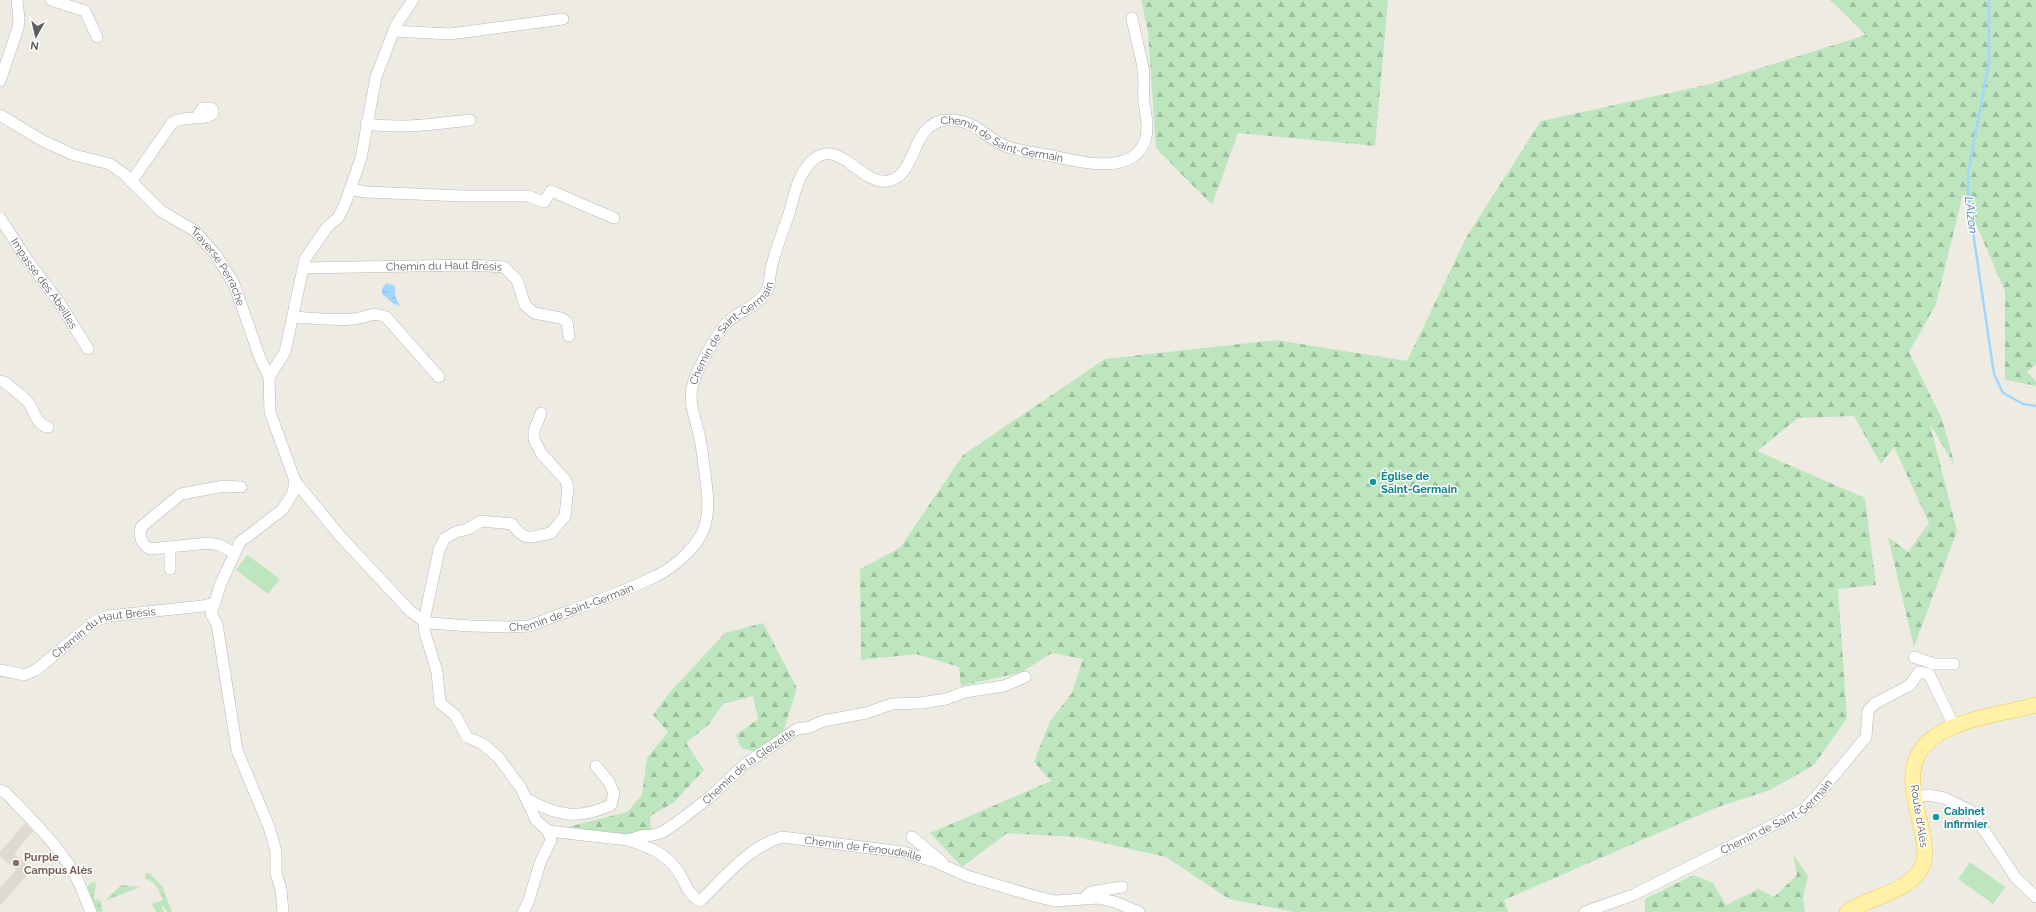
<svg xmlns="http://www.w3.org/2000/svg" width="2036" height="912" font-family="Raleway,sans-serif">
	<style>
		.education { fill: #dedad0 }
		.grass { fill: url(#grass-tufts) }
		.forest { fill: url(#forest-firs) }
		.pitch { fill: #bee6be }
		.water { fill: url(#water-ripples) }
		.lines { fill: none; stroke-linecap: round; stroke-linejoin: round }
		.stream { stroke: #a1d6ff; stroke-width: 2.5 }
		.minor-casing { stroke: #b5b8bd; stroke-width: 12 }
		.major-casing { stroke: #f3c756; stroke-width: 16 }
		.minor { stroke: #fff; stroke-width: 11 }
		.major { stroke: #fff1a6; stroke-width: 15 }
		.culture-dot { fill: #0f9aa8; stroke: #fff; stroke-width: 1.5 }
		.education-dot { fill: #8d6e63; stroke: #fff; stroke-width: 1.5 }
		.labels { text-anchor: middle; dominant-baseline: central; stroke-width: 3; stroke-linejoin: round; paint-order: stroke }
		.street-label { font-size: 11px; fill: #5a5e63; stroke: #fff }
		.culture-label { font-size: 11px; font-weight: bold; fill: #0d838f; stroke: #fff; text-anchor: start }
		.education-label { font-size: 11px; font-weight: bold; fill: #785e54; stroke: #fff; text-anchor: start }
		.water-label { font-size: 12px; font-style: italic; fill: #3d76b2; stroke: #fff }
	</style>
	<defs>
		<pattern id="grass-tufts" width="24" height="20" patternUnits="userSpaceOnUse"><rect width="24" height="20" fill="#bee6be"/><path d="M3 7l-1-3M5 7V3M7 7l1-3M15 17l-1-3M17 17v-4M19 17l1-3" fill="none" stroke="#9dbe9e"/></pattern>
		<pattern id="forest-firs" width="22" height="20" patternUnits="userSpaceOnUse"><rect width="22" height="20" fill="#bee6be"/><path d="M5 1l3.5 6h-7zM16 11l3.5 6h-7z" fill="#9dbe9e"/></pattern>
		<pattern id="water-ripples" width="26" height="14" patternUnits="userSpaceOnUse"><rect width="26" height="14" fill="#a1d6ff"/><path d="M2 4q2-2 4 0t4 0M15 11q2-2 4 0t4 0" fill="none" stroke="#86b1d2"/></pattern>
	</defs>
	<rect width="100%" height="100%" fill="#eeebe2"/>
	<path class="education" d="M 25,823 L 33,831 L 14,854 L 32,869 L 0,906 L 0,888 L 16,870 L 0,856 L 0,852 Z"/>
	<path class="grass" d="M 146,873 L 149,873 L 162,886 L 172,912 L 167,912 L 164,907 L 162,908 L 164,912 L 156,912 L 152,904 L 163,900 C 159,890 156,881 145,879 Z
		M 99,882 L 96,883 L 94,899 L 100,900 L 103,912 L 96,912 L 86,889 L 90,883 Z
		M 121,885 L 140,887 L 105,901 Z"/>
	<path class="forest" d="M 1141,0 L 1388,0 L 1375,146 L 1238,133 L 1212,205 L 1156,148 L 1148,31 Z
		M 1830,0 L 2036,0 L 2036,364 L 2027,372 L 2036,381 L 2036,386 L 2005,380 L 2005,291 L 1963,194 L 1936,304 L 1909,352 L 1942,419 L 1955,466 L 1930,424 L 1957,531 L 1914,647 L 1888,537 L 1908,552 L 1929,523 L 1894,447 L 1881,464 L 1854,416 L 1798,418 L 1757,451 L 1865,498 L 1876,585 L 1838,589 L 1847,718 L 1814,765 L 1770,790 L 1718,807 L 1504,900 L 1508,912 L 1294,912 L 1229,899 L 1166,857 L 1077,837 L 1007,833 L 962,867 L 930,833 L 1051,781 L 1034,762 L 1050,721 L 1072,693 L 1083,659 L 1052,653 L 1022,672 L 961,686 L 959,667 L 916,654 L 861,660 L 860,569 L 900,548 L 963,455 L 1105,359 L 1276,340 L 1407,361 L 1467,236 L 1541,121 L 1706,85 L 1866,35 Z
		M 763,623 L 797,688 L 782,735 L 756,752 L 741,748 L 736,735 L 758,719 L 753,696 L 723,704 L 708,725 L 686,743 L 704,770 L 673,803 L 650,816 L 651,829 L 626,836 L 568,827 L 627,812 L 642,795 L 647,758 L 668,732 L 653,715 L 670,692 L 725,633 Z
		M 1793,854 L 1808,876 L 1803,898 L 1805,912 L 1645,912 L 1645,899 L 1693,875 L 1713,883 L 1726,905 L 1759,889 L 1774,897 L 1797,875 Z"/>
	<path class="pitch" d="M 247,555 L 280,579 L 268,594 L 236,570 Z
		M 1970,862 L 2005,887 L 1993,904 L 1958,879 Z"/>
	<path class="water" d="M 386,283 L 395,286 L 395,296 L 400,306 L 394,304 L 382,294 L 382,289 Z"/>
	<g class="lines">
		<path class="stream" d="M 1989,0 L 1989,62 L 1968,174 L 1968,198 L 1994,374 L 2003,393 L 2023,404 L 2036,406"/>
		<g class="minor-casing">
			<g id="minor">
				<path d="M 51,0 L 85,11 L 97,37"/>
				<path d="M 394,31 L 450,34 L 563,19"/>
				<path d="M 0,81 L 18,28 L 19,19 L 17,0"/>
				<path id="s1" d="M 0,115 L 43,141 L 74,155 L 110,164 L 124,174 L 161,211 L 195,231 L 216,255 L 234,284 L 260,358 L 269,377"/>
				<path d="M 366,124 C 402,129 435,124 470,120"/>
				<path d="M 131,182 L 172,123 C 186,114 204,122 213,113 L 213,110 L 211,108 L 203,108 L 196,118"/>
				<path d="M 350,189 L 366,192 L 463,196 L 528,196 L 544,202 L 551,191 L 614,218"/>
				<path id="s2" d="M 0,218 L 28,261 L 59,302 L 88,349"/>
				<path id="s3" d="M 303,268 L 470,265 L 504,267 L 517,280 L 525,305 L 534,313 L 561,318 L 567,322 L 569,336"/>
				<path d="M 293,317 C 312,318 333,321 353,319 C 367,318 371,311 386,317 L 439,377"/>
				<path d="M 0,381 L 4,382 C 12,388 20,394 27,401 C 35,409 35,425 48,427"/>
				<path id="s4" d="M 295,481 L 340,536 L 411,612 L 424,621 L 430,623 L 471,626 L 510,627 L 529,626 C 570,610 616,596 656,576 C 673,568 692,551 701,535 C 712,515 707,488 704,467 C 703,458 702,449 700,439 C 697,422 687,402 693,384 C 697,369 718,330 730,320 C 741,310 762,304 768,288 C 770,281 770,272 772,265 C 776,249 782,233 788,217 C 794,198 797,174 813,160 C 840,137 860,185 888,181 C 918,176 910,122 947,120 C 977,119 985,139 1008,147 C 1023,152 1038,153 1053,156 C 1080,162 1132,176 1145,141 C 1149,129 1146,115 1144,102 C 1143,91 1145,79 1143,68 C 1140,51 1135,35 1132,18"/>
				<path d="M 170,547 L 170,569"/>
				<path d="M 235,553 L 219,545 L 208,543 L 150,549 C 141,543 139,538 141,527 L 181,494 L 224,486 L 241,487"/>
				<path d="M 1914,657 L 1934,664 L 1954,664"/>
				<path id="s5" d="M 0,670 L 24,675 L 36,670 L 95,621 L 108,616 L 203,606 L 214,603"/>
				<path d="M 0,790 L 6,793 C 30,818 56,843 74,873 C 81,885 85,899 91,912"/>
				<path d="M 1915,797 L 1928,795 L 1944,798 L 1971,811 L 2016,878 L 2036,897"/>
				<path d="M 527,799 C 558,816 578,820 611,805 L 614,793 L 609,782 L 596,766"/>
				<path id="s6" d="M 548,831 L 628,840 L 641,836 L 653,835 L 663,832 L 683,818 L 711,796 L 745,764 L 797,729 L 810,727 L 823,721 L 866,713 L 892,704 L 921,703 L 946,699 L 965,692 L 1004,686 L 1025,677"/>
				<path d="M 912,837 L 942,862"/>
				<path id="s7" d="M 628,840 C 649,847 665,853 678,871 C 685,882 688,895 700,901 C 725,877 748,847 782,837 L 903,852 L 936,862 L 967,876 L 1034,896 L 1055,901 L 1098,898 L 1115,902 L 1139,912"/>
				<path d="M 1086,896 L 1091,892 L 1122,887"/>
				<path d="M 283,912 L 281,889 L 276,874 L 276,851 L 269,827 L 237,750 L 217,624 L 211,614 L 221,583 L 240,542 L 282,510 L 293,493 L 295,481 L 270,412 L 269,377 L 285,352 L 305,259 L 328,226 L 338,218 L 345,204 L 361,158 L 376,77 L 396,25 L 413,0"/>
				<path d="M 523,912 L 528,903 L 540,863 L 551,840 L 548,831 L 536,820 L 521,788 L 498,757 L 483,744 L 467,737 L 455,715 L 440,703 L 437,672 L 425,633 L 424,621 L 439,550 L 445,538 L 456,532 L 468,529 L 481,521 L 512,524 C 526,543 529,537 551,533 L 565,516 L 568,487 L 566,481 L 541,453 L 534,439 L 534,431 L 541,413"/>
				<path id="s8" d="M 1585,912 L 1633,895 L 1803,810 L 1816,797 L 1866,737 L 1868,711 L 1874,704 L 1910,685 L 1919,672 L 1929,674 L 1954,726"/>
			</g>
		</g>
		<g class="major-casing">
			<path id="major" d="M 1847,912 C 1870,896 1900,895 1918,873 C 1927,862 1925,848 1923,835 C 1919,815 1911,793 1913,773 C 1916,721 1997,716 2036,705"/>
		</g>
		<use href="#minor" class="minor"/>
		<use href="#major" class="major"/>
	</g>
	<g class="culture-dot">
		<circle cx="1373" cy="482" r="4"/>
		<circle cx="1936" cy="817" r="4"/>
	</g>
	<circle class="education-dot" cx="16" cy="863" r="4"/>
	<g class="labels">
		<g class="street-label">
			<text stroke="none"><textPath href="#s4" startOffset="1143">Chemin de Saint-Germain</textPath></text>
			<text stroke="none"><textPath href="#s1" startOffset="273">Traverse Perrache</textPath></text>
			<text stroke="none"><textPath href="#s3" startOffset="141">Chemin du Haut Brésis</textPath></text>
			<text stroke="none"><textPath href="#s2" startOffset="79">Impasse des Abeilles</textPath></text>
			<text stroke="none"><textPath href="#s4" startOffset="714">Chemin de Saint-Germain</textPath></text>
			<text stroke="none"><textPath href="#s4" startOffset="342">Chemin de Saint-Germain</textPath></text>
			<text stroke="none"><textPath href="#s5" startOffset="118">Chemin du Haut Brésis</textPath></text>
			<text stroke="none"><textPath href="#s6" startOffset="225">Chemin de la Gleizette</textPath></text>
			<text stroke="none"><textPath href="#s8" startOffset="215">Chemin de Saint-Germain</textPath></text>
			<text transform="translate(1919 816) rotate(81)">Route d'Alès</text>
			<text stroke="none"><textPath href="#s7" startOffset="285">Chemin de Fenoudeille</textPath></text>
		</g>
		<g class="culture-label">
			<text x="1381" y="476">Église de<tspan x="1381" dy="13">Saint-Germain</tspan></text>
			<text x="1944" y="811">Cabinet<tspan x="1944" dy="13">infirmier</tspan></text>
		</g>
		<g class="education-label">
			<text x="24" y="857">Purple<tspan x="24" dy="13">Campus Alès</tspan></text>
		</g>
		<g class="water-label">
			<text transform="translate(1971 215) rotate(83)">L'Alzon</text>
		</g>
	</g>
	<g transform="translate(36 36) rotate(188)" stroke="#ffffff" stroke-width="3" paint-order="stroke">
	<path d="M0-3L7 15L0 10L-7 15Z" fill="#5a5e63"/>
	<text y="-6" font-size="11" font-weight="bold" text-anchor="middle" fill="#5a5e63">N</text>
	</g>
</svg>
